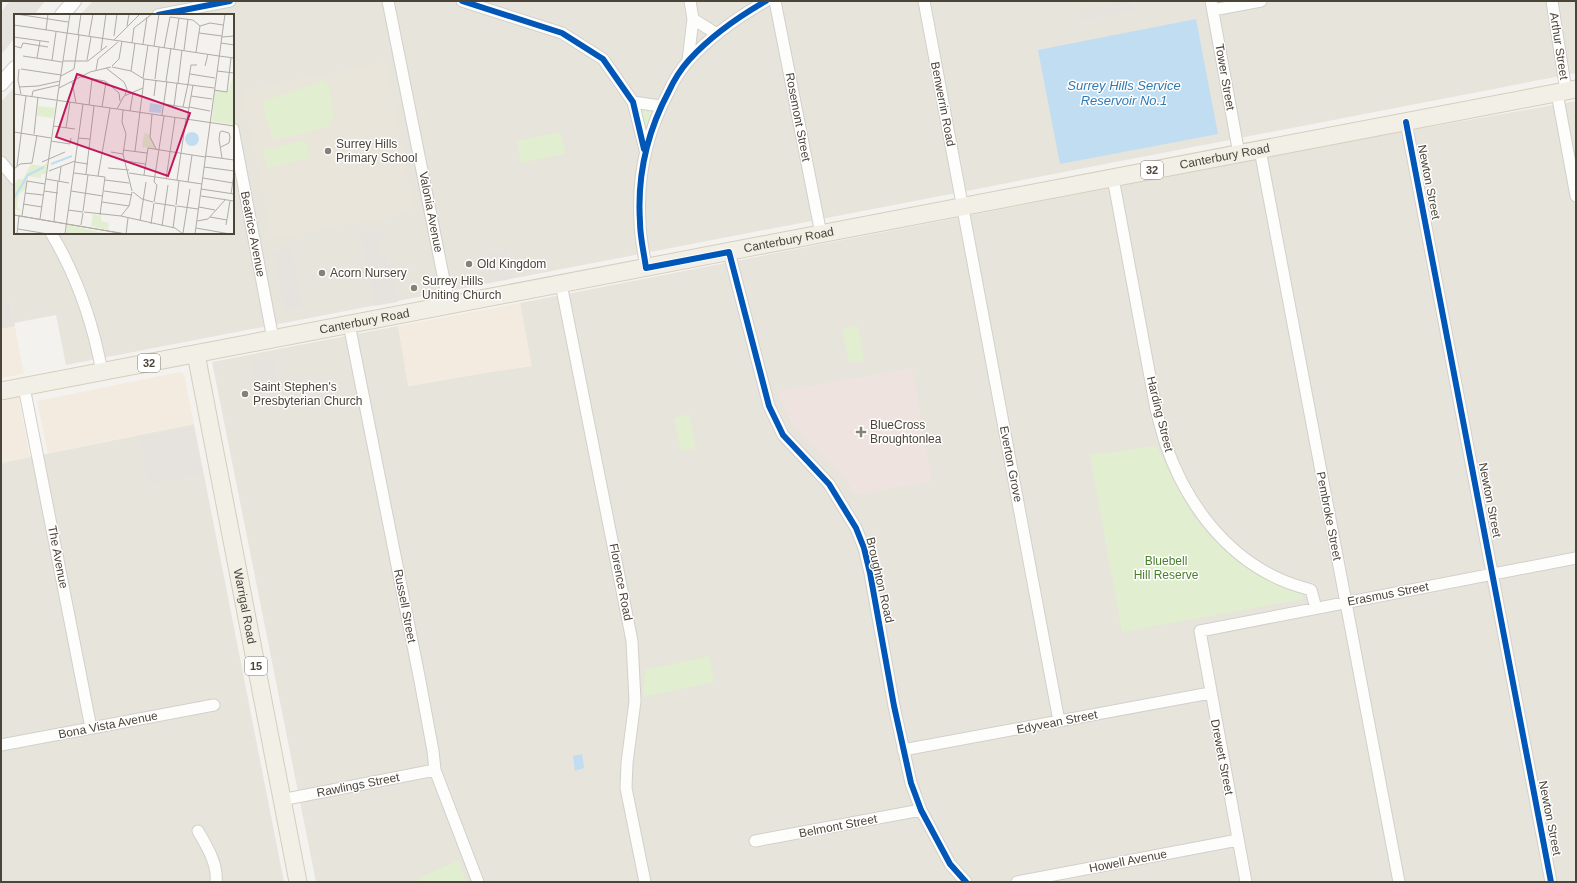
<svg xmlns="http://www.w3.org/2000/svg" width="1577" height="883" font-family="Helvetica,sans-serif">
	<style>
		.residential { fill: #e7e4dc }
		.commercial { fill: #f3ebdf }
		.education { fill: #eae5da }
		.medical { fill: #eee3df }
		.green { fill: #e1eecf }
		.parking { fill: #e6e3df }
		.water { fill: #c0ddf1 }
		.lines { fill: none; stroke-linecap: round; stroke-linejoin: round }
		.minor-casing { stroke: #d2d0cb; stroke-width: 13 }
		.tertiary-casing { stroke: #d2d0cb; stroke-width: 16 }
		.primary-casing { stroke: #d6cebb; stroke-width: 19 }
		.minor { stroke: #fdfdfc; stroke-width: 11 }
		.tertiary { stroke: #fdfdfc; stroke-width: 14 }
		.primary { stroke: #f2efe6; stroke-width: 17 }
		.cycleway-casing { stroke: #fff; stroke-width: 8 }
		.cycleway { stroke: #0057b8; stroke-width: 6 }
		.poi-dot { fill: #868178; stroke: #fff; stroke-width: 1.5 }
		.labels { text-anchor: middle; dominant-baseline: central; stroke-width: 3; stroke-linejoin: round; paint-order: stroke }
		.shield { fill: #fff; stroke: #817c74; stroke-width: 1 }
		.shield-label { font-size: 11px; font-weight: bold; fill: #4b4439 }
		.street-label { font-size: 12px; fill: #4b4439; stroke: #fff }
		.poi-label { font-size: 12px; fill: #4b4439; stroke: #fff; text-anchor: start }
		.park-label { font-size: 12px; fill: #4a7f2a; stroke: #fff }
		.water-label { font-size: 13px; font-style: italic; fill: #2e7ab2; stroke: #fff }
		.inset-river { fill: none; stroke: #c0ddf1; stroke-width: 2 }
		.inset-road { fill: none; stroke: #b0aca6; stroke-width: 1 }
		.view { fill: #c2185b; fill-opacity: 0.15; stroke: #c2185b; stroke-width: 2 }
		.inset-edge { fill: none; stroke: #4b4439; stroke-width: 2 }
	</style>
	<rect width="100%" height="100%" fill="#f4f2ee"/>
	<path class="residential" d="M 93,1 L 1576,1 L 1576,73 L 66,365 L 56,315 L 14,323 L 10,301 L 1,303 L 1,102 L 15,86 L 15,233 L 233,233 L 233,15 L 80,15 Z
		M 1576,101 L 1576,882 L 316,882 L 212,362 L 398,326 L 409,386 L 490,372 L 531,366 L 520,303 L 1361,139 Z
		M 194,424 L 284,882 L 1,882 L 1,463 Z"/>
	<path class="commercial" d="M 10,301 L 24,374 L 1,378 L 1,303 Z
		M 520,303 L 532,366 L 490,372 L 408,386 L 398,326 Z
		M 180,372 L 184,374 L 194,424 L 48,453 L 37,401 Z
		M 17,388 L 30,457 L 1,463 L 1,391 Z"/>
	<path class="education" d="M 385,62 L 414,212 L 272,239 L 242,90 Z"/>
	<path class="medical" d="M 912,368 L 932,481 L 855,495 L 845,478 L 793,426 L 777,392 Z"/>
	<path class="green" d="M 323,81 L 329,86 L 334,116 L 326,128 L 275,140 L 272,138 L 263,104 L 264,101 Z
		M 638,106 L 655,109 L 645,134 Z
		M 560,132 L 565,154 L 521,163 L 517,141 Z
		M 305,140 L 310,158 L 267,168 L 263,150 Z
		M 858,326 L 864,360 L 849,363 L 842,329 Z
		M 689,414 L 696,448 L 681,451 L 674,418 Z
		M 1157,446 L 1172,478 L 1193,516 L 1213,539 L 1242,565 L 1271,582 L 1303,595 L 1303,599 L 1122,632 L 1090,455 Z
		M 709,656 L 714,682 L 643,697 L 645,670 Z
		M 459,860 L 466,882 L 418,882 L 422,877 Z"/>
	<path class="parking" d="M 10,1 L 45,1 L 34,15 L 15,15 L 15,38 L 1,55 L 1,12 Z
		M 1123,1 L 1133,1 L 1135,10 L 1081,22 L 1079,11 Z
		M 384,230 L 386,239 L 377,241 L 380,254 L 388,253 L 398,302 L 374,306 L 360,234 Z
		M 292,248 L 303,308 L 284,311 L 273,252 Z
		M 508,249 L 514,277 L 490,282 L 485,254 Z
		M 10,301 L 15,326 L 1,329 L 1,303 Z
		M 274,359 L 281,393 L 277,399 L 260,403 L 252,363 Z
		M 193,427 L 202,474 L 148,484 L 140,437 Z"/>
	<path class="water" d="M 1196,19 L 1218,134 L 1060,164 L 1038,50 Z
		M 582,754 L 584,768 L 575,771 L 573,756 Z"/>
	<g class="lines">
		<g class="minor-casing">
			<path id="minor" d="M 388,1 L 449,305
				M 462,1 L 562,33 L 603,59 L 633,102 L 645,150
				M 775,1 L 821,234
				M 924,1 L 1059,721
				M 1211,1 L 1239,154
				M 1552,1 L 1566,91
				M 1213,10 L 1261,1
				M 158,15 L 230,1
				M 693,19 L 717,34
				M 688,61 L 693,19 L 690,1
				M 1557,93 L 1576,196
				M 633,102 L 660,106
				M 1406,122 L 1551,882
				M 233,129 L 273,339
				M 1260,150 L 1399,882
				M 1,162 L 15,179
				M 1113,178 L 1156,409 C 1159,421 1162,433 1166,445 C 1186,503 1226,557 1284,581 C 1293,585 1302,587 1311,590 L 1316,608
				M 51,233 C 77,276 93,323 102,372
				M 729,252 L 769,406 L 783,435 L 829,484 L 856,528 L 864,548 L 870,573 L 894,706 L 911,783 L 921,810 L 950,864 L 966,882
				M 646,268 C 644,253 640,237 640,222 C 637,176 647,132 669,91 C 674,80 681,69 689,60 C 711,36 738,17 766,1
				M 561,284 L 632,641 L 635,701 L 627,763 L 626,788 L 645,882
				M 349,324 L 420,681 L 433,751 L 435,770 L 478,882
				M 24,387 L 91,728
				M 1,745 L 214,705
				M 903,750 L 1210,693
				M 281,800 L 435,770
				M 198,831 C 207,847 218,864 216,882
				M 755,841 L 921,810
				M 1017,882 L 1238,840
				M 1246,882 L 1200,631 L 1576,558"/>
		</g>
		<g class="tertiary-casing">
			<path id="tertiary" d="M 62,15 L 74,1
				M 1,84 L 15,68"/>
		</g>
		<g class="primary-casing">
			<g id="primary">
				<path id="s1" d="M 196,354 L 298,882"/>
				<path id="s2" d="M 1,391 L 1576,89"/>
			</g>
		</g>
		<use href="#minor" class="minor"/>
		<use href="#tertiary" class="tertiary"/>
		<use href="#primary" class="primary"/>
		<g class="cycleway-casing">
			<path id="cycleway" d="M 462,1 L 562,33 L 603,59 L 633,102 L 644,149
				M 766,1 C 738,17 711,36 689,60 C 681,69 674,80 669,91 C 647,132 637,176 640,222 C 640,237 644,253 646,268 L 729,252 L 769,406 L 783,435 L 829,484 L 856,528 L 864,548 L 870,573 L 894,706 L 911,783 L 921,810 L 950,864 L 966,882
				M 158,15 L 230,1
				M 1406,122 L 1551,882"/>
		</g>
		<use href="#cycleway" class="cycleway"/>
	</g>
	<g class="poi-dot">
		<circle cx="328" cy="151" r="4"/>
		<circle cx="469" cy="264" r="4"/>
		<circle cx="322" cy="273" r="4"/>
		<circle cx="414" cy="288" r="4"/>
		<circle cx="245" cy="394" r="4"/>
		<path d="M859 426h4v4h4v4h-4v4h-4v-4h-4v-4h4z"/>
	</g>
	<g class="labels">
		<g class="shield">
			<rect x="1141" y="161" width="22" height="18" rx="3"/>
			<rect x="138" y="354" width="22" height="18" rx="3"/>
			<rect x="245" y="657" width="22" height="18" rx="3"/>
		</g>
		<g class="shield-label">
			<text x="1152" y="170">32</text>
			<text x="149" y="363">32</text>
			<text x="256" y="666">15</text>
		</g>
		<g class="street-label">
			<text transform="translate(1559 46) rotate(81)">Arthur Street</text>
			<text transform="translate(1225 77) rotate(80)">Tower Street</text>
			<text transform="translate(943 104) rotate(79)">Benwerrin Road</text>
			<text transform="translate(798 117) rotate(79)">Rosemont Street</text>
			<text stroke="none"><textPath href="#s2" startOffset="1246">Canterbury Road</textPath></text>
			<text transform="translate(1429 182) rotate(79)">Newton Street</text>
			<text transform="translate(431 212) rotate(79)">Valonia Avenue</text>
			<text transform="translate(253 234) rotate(79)">Beatrice Avenue</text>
			<text stroke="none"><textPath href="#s2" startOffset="802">Canterbury Road</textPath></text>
			<text stroke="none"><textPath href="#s2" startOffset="370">Canterbury Road</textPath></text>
			<text transform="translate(1160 414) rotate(76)">Harding Street</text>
			<text transform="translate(1011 464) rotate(79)">Everton Grove</text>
			<text transform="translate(1490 500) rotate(79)">Newton Street</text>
			<text transform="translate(1329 516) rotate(79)">Pembroke Street</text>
			<text transform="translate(58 557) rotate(79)">The Avenue</text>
			<text transform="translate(880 580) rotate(77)">Broughton Road</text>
			<text transform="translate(621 582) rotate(79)">Florence Road</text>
			<text transform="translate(1388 594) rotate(-11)">Erasmus Street</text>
			<text stroke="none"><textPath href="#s1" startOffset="257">Warrigal Road</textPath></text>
			<text transform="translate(405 606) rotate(79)">Russell Street</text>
			<text transform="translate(1057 722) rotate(-11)">Edyvean Street</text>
			<text transform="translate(108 725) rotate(-11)">Bona Vista Avenue</text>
			<text transform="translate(1222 757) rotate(79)">Drewett Street</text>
			<text transform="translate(358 785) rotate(-11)">Rawlings Street</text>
			<text transform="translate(1550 818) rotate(79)">Newton Street</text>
			<text transform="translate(838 826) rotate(-11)">Belmont Street</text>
			<text transform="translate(1128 861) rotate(-11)">Howell Avenue</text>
		</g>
		<g class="poi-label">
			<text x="336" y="144">Surrey Hills<tspan x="336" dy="14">Primary School</tspan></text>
			<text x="477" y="264">Old Kingdom</text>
			<text x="330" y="273">Acorn Nursery</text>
			<text x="422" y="281">Surrey Hills<tspan x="422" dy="14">Uniting Church</tspan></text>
			<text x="253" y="387">Saint Stephen's<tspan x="253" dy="14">Presbyterian Church</tspan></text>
			<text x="870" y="425">BlueCross<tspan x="870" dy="14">Broughtonlea</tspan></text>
		</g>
		<g class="park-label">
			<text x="1166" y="561">Bluebell<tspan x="1166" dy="14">Hill Reserve</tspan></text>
		</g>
		<g class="water-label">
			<text x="1124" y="85">Surrey Hills Service<tspan x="1124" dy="15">Reservoir No.1</tspan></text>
		</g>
	</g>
	<g transform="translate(14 14)">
		<rect width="220" height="220" fill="#f4f2ee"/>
		<path d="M 220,60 L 220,111 L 198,107 L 201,76 L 214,78 ZM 24,92 L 41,94 L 39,104 L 23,102 ZM 130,119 L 135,120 L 142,135 L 128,133 ZM 33,149 L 32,160 L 27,160 L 27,164 L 14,162 L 12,175 L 5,180 L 3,193 L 8,197 L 0,195 L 0,171 L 4,165 L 9,165 L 17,150 L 28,152 ZM 79,200 L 87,202 L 87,207 L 95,209 L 94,216 L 77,212 ZM 53,210 L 92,220 L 101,220 L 52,220 Z" fill="#e1eecf"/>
		<path d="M 136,89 L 148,91 L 147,99 L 135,98 ZM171 125a7 7 0 1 1 14 0a7 7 0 1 1-14 0Z" fill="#c0ddf1"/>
		<path class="inset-river" d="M 37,150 L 58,142M 0,184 L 14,161 L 30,153"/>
		<path class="inset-road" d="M 2,0 L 54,8M 0,11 L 205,42M 113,12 L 115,0M 32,16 L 34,0M 185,19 L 208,22M 64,21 L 67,0M 75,22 L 79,0M 100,22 L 103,0M 0,23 L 35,28M 208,23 L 220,22M 100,26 L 126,0M 118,29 L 120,14 L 138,0M 207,29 L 220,31M 129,30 L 133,3M 0,32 L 7,34 L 9,29 L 34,33M 140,32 L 145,0M 150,34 L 156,3 L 179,6 L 186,12 L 196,9 L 209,11M 160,35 L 165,4M 87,36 L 92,0M 170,36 L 174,5M 182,38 L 186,12M 9,42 L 48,48M 205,42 L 220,44M 23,44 L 26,27M 38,46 L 42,18M 73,46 L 77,23M 49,47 L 74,47 L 93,32M 98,52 L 105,45 L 108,27M 191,52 L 194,40M 98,53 L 117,57 L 130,65 L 200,74M 92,54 L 110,68 L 113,75 L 111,81M 5,55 L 4,66 L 7,80M 7,55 L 47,61M 82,56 L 84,45 L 104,28M 117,57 L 121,29M 203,57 L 220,59M 176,60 L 201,64M 47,62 L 60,55 L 65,21M 67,63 L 91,67 L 105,79 L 106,87M 129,64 L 134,31M 141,65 L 145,33M 152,67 L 157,34M 58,68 L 62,89M 164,69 L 168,36M 174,70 L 177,51 L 183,51M 5,73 L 24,72 L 46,67M 45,74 L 76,58 L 97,53M 200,76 L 213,78 L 217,44M 0,80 L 220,112M 18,82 L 19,77 L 45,71M 140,82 L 142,66M 177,82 L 198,85M 43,86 L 56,0M 150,90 L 175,94M 75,91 L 78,65M 160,92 L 163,69M 88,93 L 92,68M 169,93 L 174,70M 175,93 L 196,97M 103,95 L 110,82 L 129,74 L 130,65M 109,96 L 108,108 L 112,120 L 109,140 L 118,177M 116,97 L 119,79M 138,100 L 136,123 L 142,135M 148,101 L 153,67M 173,105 L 179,71M 39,112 L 61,115M 52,114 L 56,88M 0,118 L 37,124M 20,120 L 24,83M 64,124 L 76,125M 37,127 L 56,130 L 57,124M 207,133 L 215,129 L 216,123 L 215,119 L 208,117 L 206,118 L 205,125 L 208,144M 109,136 L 133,139M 121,137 L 129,74M 97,138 L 109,140M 191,142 L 220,146M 112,147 L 131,150M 28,148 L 51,138M 61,148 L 74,150M 3,152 L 12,82M 190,153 L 220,157M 94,154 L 115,156M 0,155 L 6,150 L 18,149 L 23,121M 35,157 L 61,147M 60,159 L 91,163 L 86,201M 115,159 L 188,170M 72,160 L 80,92M 130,161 L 134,134 L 191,143M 84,162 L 96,94M 189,164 L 219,169M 32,165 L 55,169M 152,165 L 161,104M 91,166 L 115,169M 163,166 L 172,105M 45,167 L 47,153M 174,168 L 178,141M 187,175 L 220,180M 30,177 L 44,179M 57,177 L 89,182M 90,177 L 118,181M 119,178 L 128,185 L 139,188M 11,179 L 29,181M 217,180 L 220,160M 187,182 L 220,187M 88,188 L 115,192M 140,188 L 143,171 L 140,168 L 150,102M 141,189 L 161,192M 9,190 L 28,193M 162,191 L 165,167M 163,192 L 184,195M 185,193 L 201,196M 54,196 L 69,198M 69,197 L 74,161M 70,198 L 107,202 L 161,214 L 169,220M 0,201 L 111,220M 0,201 L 112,220M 8,202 L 13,167 L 31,170M 107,202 L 115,192 L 118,178M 196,203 L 213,206M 26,205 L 43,87M 40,207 L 44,167M 126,207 L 132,168M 183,207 L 194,205 L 211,186M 137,210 L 140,189M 67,211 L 69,199M 212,211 L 216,187M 148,212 L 154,171M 159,214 L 162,192M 182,214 L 216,220M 4,215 L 34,220M 169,219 L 176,175M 3,220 L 5,202M 51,220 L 69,90M 112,220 L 114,204M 181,220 L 211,0"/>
		<path class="view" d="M 63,60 L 176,99 L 154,162 L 42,123 Z"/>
		<rect width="220" height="220" class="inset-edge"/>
	</g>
	<rect width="1577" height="883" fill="none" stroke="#4b4439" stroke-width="4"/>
</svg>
